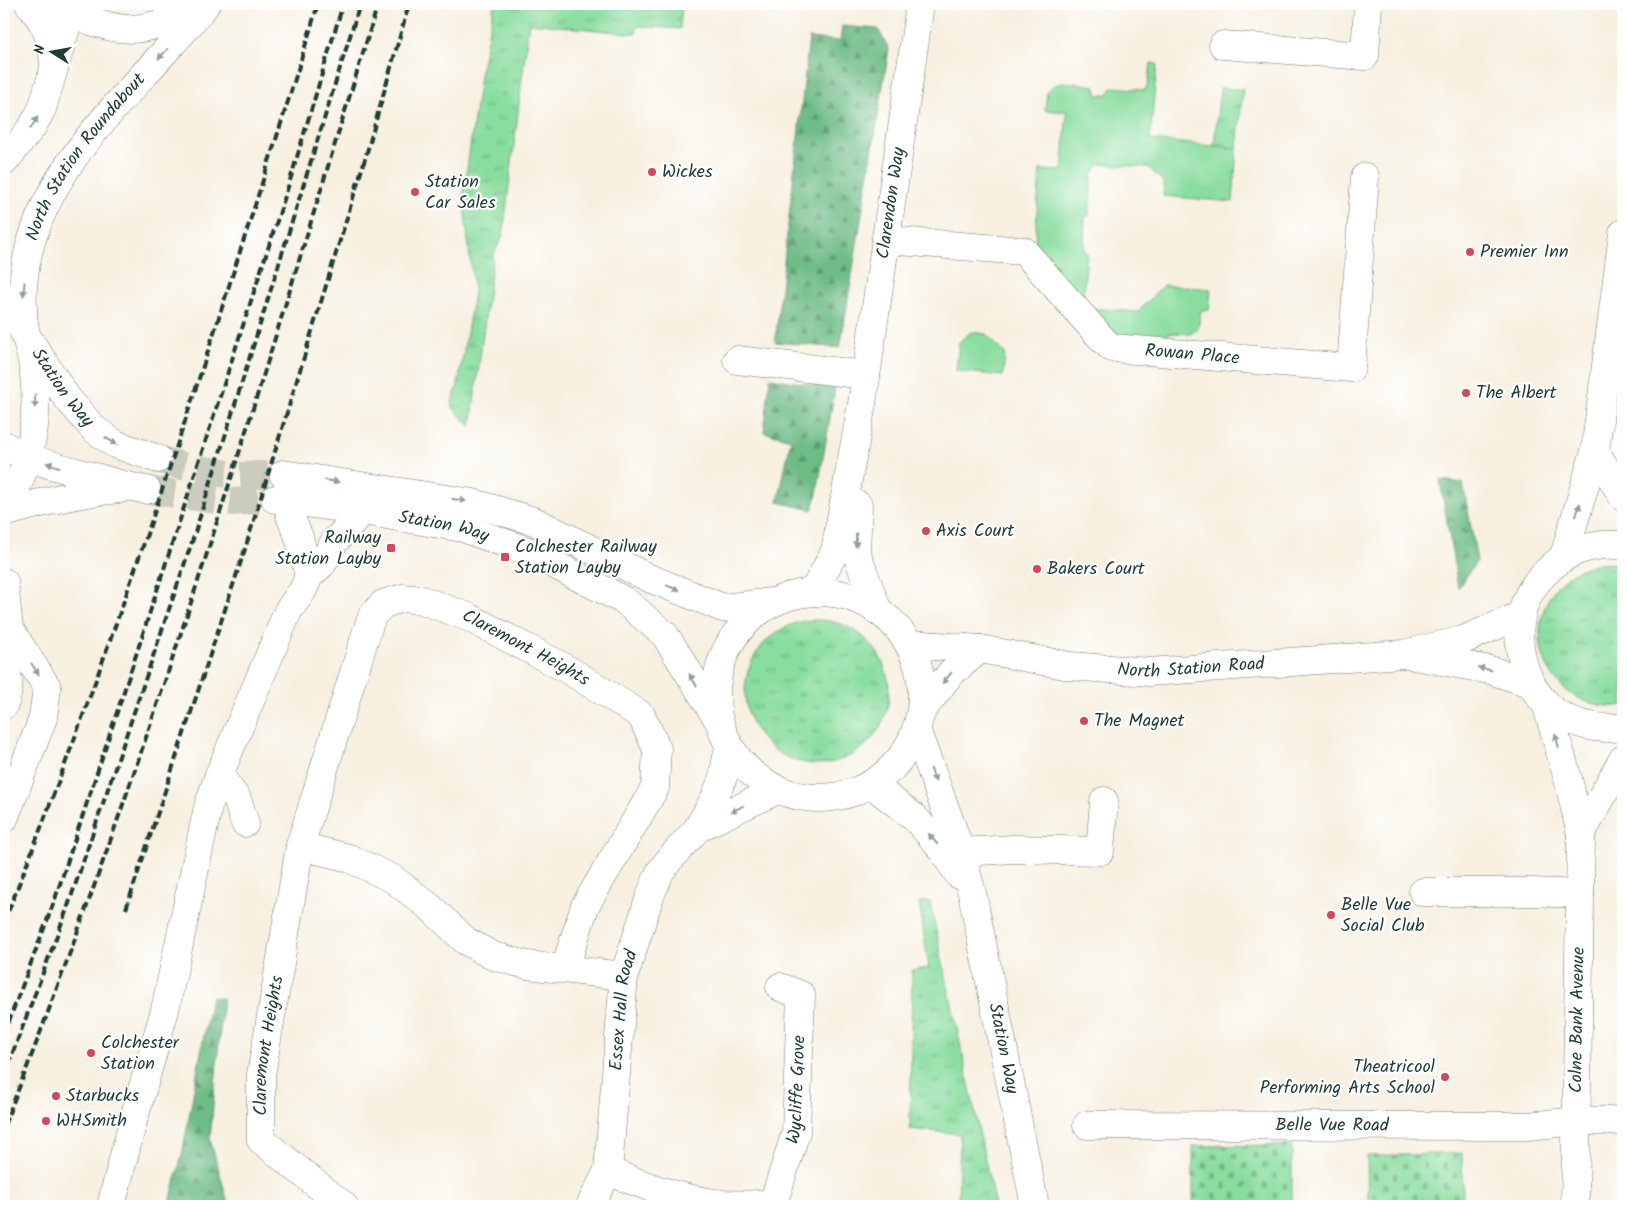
<svg xmlns="http://www.w3.org/2000/svg" width="1627" height="1210" font-family="Kalam,sans-serif">
	<style>
		.grass { fill: url(#grass-tufts); stroke: #548d6a }
		.forest { fill: url(#forest-firs); stroke: #467c5d }
		.cemetery { fill: url(#cemetery-stones); stroke: #548d6a }
		.garden { fill: #89dd9f; stroke: #548d6a }
		.lines { fill: none; stroke-linecap: round; stroke-linejoin: round }
		.major-tunnel { stroke: #ccccbe; stroke-width: 28; stroke-dasharray: 28 14; stroke-linecap: butt }
		.minor-casing { stroke: #6b7c70; stroke-width: 29 }
		.major-casing { stroke: #6b7c70; stroke-width: 29 }
		.minor { stroke: #fff; stroke-width: 28 }
		.major { stroke: #fff; stroke-width: 28 }
		.rail { stroke: #1f3d34; stroke-width: 4; stroke-dasharray: 8 4; stroke-linecap: butt }
		.oneway { fill: #8f9e9a }
		.poi-dot { fill: #d1495b; stroke: #fff; stroke-width: 2 }
		.labels { text-anchor: middle; dominant-baseline: central; stroke-width: 4.5; stroke-linejoin: round; paint-order: stroke }
		.street-label { font-size: 18px; fill: #1f3d34; stroke: #fff }
		.poi-label { font-size: 18px; fill: #1f3d34; stroke: #fff; text-anchor: start }
	</style>
	<defs>
		<pattern id="grass-tufts" width="24" height="20" patternUnits="userSpaceOnUse" patternTransform="scale(1.25)"><rect width="24" height="20" fill="#89dd9f"/><path d="M3 7l-1-3M5 7V3M7 7l1-3M15 17l-1-3M17 17v-4M19 17l1-3" fill="none" stroke="#6fb482"/></pattern>
		<pattern id="forest-firs" width="22" height="20" patternUnits="userSpaceOnUse" patternTransform="scale(1.25)"><rect width="22" height="20" fill="#6ebc86"/><path d="M5 1l3.5 6h-7zM16 11l3.5 6h-7z" fill="#5a9a6e"/></pattern>
		<pattern id="cemetery-stones" width="16" height="16" patternUnits="userSpaceOnUse" patternTransform="scale(1.25)"><rect width="16" height="16" fill="#89dd9f"/><path d="M2 7V4a2 2 0 0 1 4 0v3zM10 15v-3a2 2 0 0 1 4 0v3z" fill="#6fb482"/></pattern>
	</defs>
	<rect width="100%" height="100%" fill="#fff"/>
	<filter id="ink" filterUnits="userSpaceOnUse"><feTurbulence type="fractalNoise" baseFrequency=".02" numOctaves="2"/><feDisplacementMap in="SourceGraphic" scale="10" xChannelSelector="R" yChannelSelector="G"/><feConvolveMatrix kernelMatrix="1 2 1 2 8 2 1 2 1" color-interpolation-filters="sRGB"/></filter>
	<filter id="wash" filterUnits="userSpaceOnUse"><feTurbulence type="fractalNoise" baseFrequency=".0096" numOctaves="4" result="noise"/><feDisplacementMap in="SourceGraphic" scale="20" xChannelSelector="R" yChannelSelector="G"/><feGaussianBlur stdDeviation="1.12" result="paint"/><feColorMatrix in="noise" values="0 0 0 0 0 0 0 0 0 0 0 0 0 0 0 0 0 1.4 0 .05"/><feComposite in="paint" operator="in"/></filter>
	<g filter="url(#wash)">
		<rect width="100%" height="100%" fill="#f7f0e0"/>
		<path class="grass" d="M 494,4 L 682,4 L 680,29 L 637,26 L 636,34 L 529,23 L 503,235 L 493,256 L 471,427 L 451,406 L 458,384 L 474,292 L 463,197 L 481,69 Z
			M 1220,88 L 1243,89 L 1237,148 L 1214,146 Z
			M 1615,563 L 1623,565 L 1623,705 C 1610,708 1595,705 1582,700 C 1522,673 1527,582 1592,565 C 1599,563 1607,564 1615,563 Z
			M745 692a72 72 0 1 1 144 0a72 72 0 1 1-144 0Z
			M 919,902 L 930,902 L 995,1206 L 958,1206 L 960,1134 L 910,1129 L 912,970 L 929,968 Z"/>
		<path class="forest" d="M 842,26 L 878,29 L 889,49 L 840,348 L 775,342 L 809,38 L 840,41 Z
			M 770,378 L 835,388 L 816,499 L 812,510 L 778,502 L 791,439 L 764,432 Z
			M 1440,480 L 1463,483 L 1477,561 L 1458,588 Z
			M 211,997 L 223,998 L 210,1139 L 229,1206 L 169,1206 L 182,1155 Z"/>
		<path class="cemetery" d="M 1292,1145 L 1292,1206 L 1193,1206 L 1193,1146 Z
			M 1462,1153 L 1463,1206 L 1368,1206 L 1367,1156 Z"/>
		<path class="garden" d="M 1151,63 L 1157,64 L 1150,140 L 1237,148 L 1233,202 L 1163,196 L 1164,183 L 1148,167 L 1100,164 L 1092,175 L 1089,215 L 1085,217 L 1084,250 L 1087,253 L 1083,298 L 1091,308 L 1138,312 L 1163,285 L 1211,289 L 1209,310 L 1201,310 L 1198,329 L 1190,334 L 1168,333 L 1167,342 L 1118,337 L 1039,252 L 1035,242 L 1040,170 L 1062,171 L 1067,112 L 1045,110 L 1047,92 C 1057,77 1080,84 1095,86 L 1098,95 L 1107,95 L 1113,87 L 1145,90 L 1148,84 Z
			M 971,332 L 986,334 L 1005,353 L 1003,376 L 956,371 L 959,342 Z"/>
	</g>
	<g filter="url(#ink)">
		<g class="lines">
			<path class="major-tunnel" d="M 158,459 L 182,466 L 239,476 L 283,474
				M 147,490 L 231,502 L 275,499"/>
			<g class="minor-casing">
				<g id="minor">
					<path d="M 1223,45 L 1365,56 L 1368,4"/>
					<path id="s1" d="M 886,240 L 1024,251 L 1104,341 L 1112,348 L 1351,368 L 1365,177"/>
					<path d="M 737,360 L 866,375"/>
					<path d="M 290,501 L 290,516 L 299,537 L 309,576"/>
					<path d="M 858,505 L 856,552 L 878,611"/>
					<path d="M 4,582 L 9,628 L 47,687 L 43,718 L 4,819"/>
					<path id="s2" d="M 813,592 L 835,551 L 862,404 L 920,4"/>
					<path id="s3" d="M 909,644 L 980,649 L 1070,666 L 1149,672 L 1403,654 L 1463,640 L 1521,615"/>
					<path d="M 1414,656 L 1490,670 L 1532,684"/>
					<path d="M 4,666 C 10,678 9,693 4,705"/>
					<path d="M 921,712 L 950,674 L 980,649"/>
					<path d="M 219,775 L 237,799 L 245,823"/>
					<path d="M 698,828 L 777,790"/>
					<path d="M 300,846 L 349,858 L 393,879 L 430,907 L 466,941 L 493,956 L 527,965 L 624,976"/>
					<path d="M 961,852 L 1014,849 L 1100,851 L 1104,801"/>
					<path d="M 1423,892 L 1532,892 L 1580,894"/>
					<path id="s4" d="M 1087,1125 L 1528,1126 L 1577,1121 L 1623,1121"/>
					<path d="M 608,1171 C 645,1186 682,1200 723,1204 C 739,1205 756,1204 773,1204 L 777,1206"/>
					<path id="s5" d="M 773,1204 L 796,1132 L 801,995 L 780,987"/>
					<path d="M 111,1206 L 132,1125 L 165,1010 L 208,807 L 219,775 L 288,611 L 303,590 L 309,576 L 322,564 L 334,542 L 363,511"/>
					<path id="s6" d="M 344,1206 L 261,1140 L 261,1075 L 300,846 L 366,634 L 372,616 L 383,604 L 403,598 L 422,600 L 468,617 L 567,669 L 641,715 L 657,749 L 655,788 L 585,906 L 565,968"/>
					<path id="s7" d="M 590,1206 L 608,1171 L 624,976 L 650,896 L 660,872 L 670,859 L 698,828 L 714,800 L 723,777 L 729,747"/>
				</g>
			</g>
			<g class="major-casing">
				<g id="major">
					<path d="M 29,4 C 46,24 52,38 54,64"/>
					<path d="M 49,4 C 71,12 95,25 119,28 C 146,32 176,19 199,5"/>
					<path d="M 4,162 L 32,127 L 42,109 L 73,4"/>
					<path id="s8" d="M 4,307 L 16,320 L 67,398 L 94,429 L 115,444 L 158,459"/>
					<path d="M 4,445 C 30,461 62,468 91,476 C 110,481 128,487 147,490"/>
					<path d="M 1595,451 L 1623,497"/>
					<path d="M 283,474 L 473,503 L 534,521 L 649,578 L 723,608 L 772,602"/>
					<path id="s9" d="M 275,499 L 363,511 L 463,528 L 530,552 L 625,601 L 665,635 L 717,718"/>
					<path id="s10" d="M 4,507 C 33,467 40,413 33,366 C 31,356 28,346 26,336 C 20,305 22,270 32,239 C 56,162 117,105 169,47 C 182,33 195,19 206,4"/>
					<path d="M 4,513 C 42,502 80,492 120,489"/>
					<path d="M 1623,546 C 1607,543 1590,546 1574,552 C 1562,557 1553,565 1544,574 C 1509,608 1513,668 1545,703 C 1564,723 1597,731 1623,727"/>
					<path d="M 1564,556 L 1595,451 L 1623,233"/>
					<circle cx="819" cy="695" r="103"/>
					<path d="M 1546,703 L 1568,779 L 1581,834 L 1575,1206"/>
					<path id="s11" d="M 916,729 L 961,852 L 972,893 L 1035,1206"/>
					<path d="M 871,784 L 914,817 L 937,843 L 959,875"/>
					<path d="M 1581,834 L 1623,759"/>
				</g>
			</g>
			<use href="#minor" class="minor"/>
			<use href="#major" class="major"/>
			<path class="rail" d="M 126,909 L 245,549 L 365,159 L 409,4
				M 4,922 C 87,715 159,504 227,292 C 258,196 289,100 318,4
				M 4,1034 L 54,902 L 137,652 L 288,187 L 343,4
				M 4,1076 L 67,909 L 193,539 L 360,4
				M 4,1125 C 34,1052 61,977 88,903 C 195,607 285,305 378,4"/>
		</g>
		<defs><path id="oneway-solid" d="M-6-.8H1V-3.2L6.5 0L1 3.2V.8H-6Z" transform="scale(1.25)"/></defs>
		<g class="oneway">
			<use href="#oneway-solid" transform="translate(163 54) rotate(132)"/>
			<use href="#oneway-solid" transform="translate(34 123) rotate(-58)"/>
			<use href="#oneway-solid" transform="translate(24 289) rotate(94)"/>
			<use href="#oneway-solid" transform="translate(35 401) rotate(91)"/>
			<use href="#oneway-solid" transform="translate(111 441) rotate(31)"/>
			<use href="#oneway-solid" transform="translate(53 465) rotate(-162)"/>
			<use href="#oneway-solid" transform="translate(332 481) rotate(8)"/>
			<use href="#oneway-solid" transform="translate(459 500) rotate(9)"/>
			<use href="#oneway-solid" transform="translate(1578 510) rotate(-73)"/>
			<use href="#oneway-solid" transform="translate(856 540) rotate(92)"/>
			<use href="#oneway-solid" transform="translate(673 588) rotate(22)"/>
			<use href="#oneway-solid" transform="translate(35 669) rotate(57)"/>
			<use href="#oneway-solid" transform="translate(1485 669) rotate(-168)"/>
			<use href="#oneway-solid" transform="translate(947 678) rotate(130)"/>
			<use href="#oneway-solid" transform="translate(693 680) rotate(-122)"/>
			<use href="#oneway-solid" transform="translate(1557 741) rotate(-106)"/>
			<use href="#oneway-solid" transform="translate(933 775) rotate(70)"/>
			<use href="#oneway-solid" transform="translate(737 809) rotate(154)"/>
			<use href="#oneway-solid" transform="translate(933 839) rotate(-130)"/>
		</g>
	</g>
	<g class="poi-dot">
		<circle cx="652" cy="172" r="5"/>
		<circle cx="415" cy="192" r="5"/>
		<circle cx="1470" cy="252" r="5"/>
		<circle cx="1466" cy="393" r="5"/>
		<circle cx="926" cy="531" r="5"/>
		<rect x="386" y="543" width="10" height="10" rx="2.5"/>
		<rect x="500" y="552" width="10" height="10" rx="2.5"/>
		<circle cx="1037" cy="569" r="5"/>
		<circle cx="1084" cy="721" r="5"/>
		<circle cx="1331" cy="915" r="5"/>
		<circle cx="91" cy="1053" r="5"/>
		<circle cx="1445" cy="1077" r="5"/>
		<circle cx="56" cy="1096" r="5"/>
		<circle cx="46" cy="1121" r="5"/>
	</g>
	<g class="labels">
		<g class="street-label">
			<text stroke="none"><textPath href="#s10" startOffset="375">North Station Roundabout</textPath></text>
			<text stroke="none"><textPath href="#s2" startOffset="399">Clarendon Way</textPath></text>
			<text stroke="none"><textPath href="#s1" startOffset="350">Rowan Place</textPath></text>
			<text stroke="none"><textPath href="#s8" startOffset="100">Station Way</textPath></text>
			<text stroke="none"><textPath href="#s9" startOffset="171">Station Way</textPath></text>
			<text stroke="none"><textPath href="#s6" startOffset="815">Claremont Heights</textPath></text>
			<text stroke="none"><textPath href="#s3" startOffset="284">North Station Road</textPath></text>
			<text stroke="none"><textPath href="#s7" startOffset="201">Essex Hall Road</textPath></text>
			<text transform="translate(1578 1020) rotate(-89)">Colne Bank Avenue</text>
			<text stroke="none"><textPath href="#s6" startOffset="201">Claremont Heights</textPath></text>
			<text stroke="none"><textPath href="#s11" startOffset="332">Station Way</textPath></text>
			<text stroke="none"><textPath href="#s5" startOffset="118">Wycliffe Grove</textPath></text>
			<text stroke="none"><textPath href="#s4" startOffset="245">Belle Vue Road</textPath></text>
		</g>
		<g class="poi-label">
			<text x="662" y="172">Wickes</text>
			<text x="425" y="182">Station<tspan x="425" dy="21">Car Sales</tspan></text>
			<text x="1480" y="252">Premier Inn</text>
			<text x="1476" y="393">The Albert</text>
			<text x="936" y="531">Axis Court</text>
			<text x="381" y="538" text-anchor="end">Railway<tspan x="381" dy="21">Station Layby</tspan></text>
			<text x="515" y="547">Colchester Railway<tspan x="515" dy="21">Station Layby</tspan></text>
			<text x="1047" y="569">Bakers Court</text>
			<text x="1094" y="721">The Magnet</text>
			<text x="1341" y="905">Belle Vue<tspan x="1341" dy="21">Social Club</tspan></text>
			<text x="101" y="1043">Colchester<tspan x="101" dy="21">Station</tspan></text>
			<text x="1435" y="1067" text-anchor="end">Theatricool<tspan x="1435" dy="21">Performing Arts School</tspan></text>
			<text x="66" y="1096">Starbucks</text>
			<text x="56" y="1121">WHSmith</text>
		</g>
	</g>
	<rect width="1627" height="1210" fill="none" stroke="#fff" stroke-width="20"/>
	<g transform="translate(52 52) rotate(281)" stroke="#ffffff" stroke-width="4" paint-order="stroke">
	<path d="M0-4L9 19L0 12L-9 19Z" fill="#1f3d34"/>
	<text y="-8" font-size="14" font-weight="bold" text-anchor="middle" fill="#1f3d34">N</text>
	</g>
</svg>
